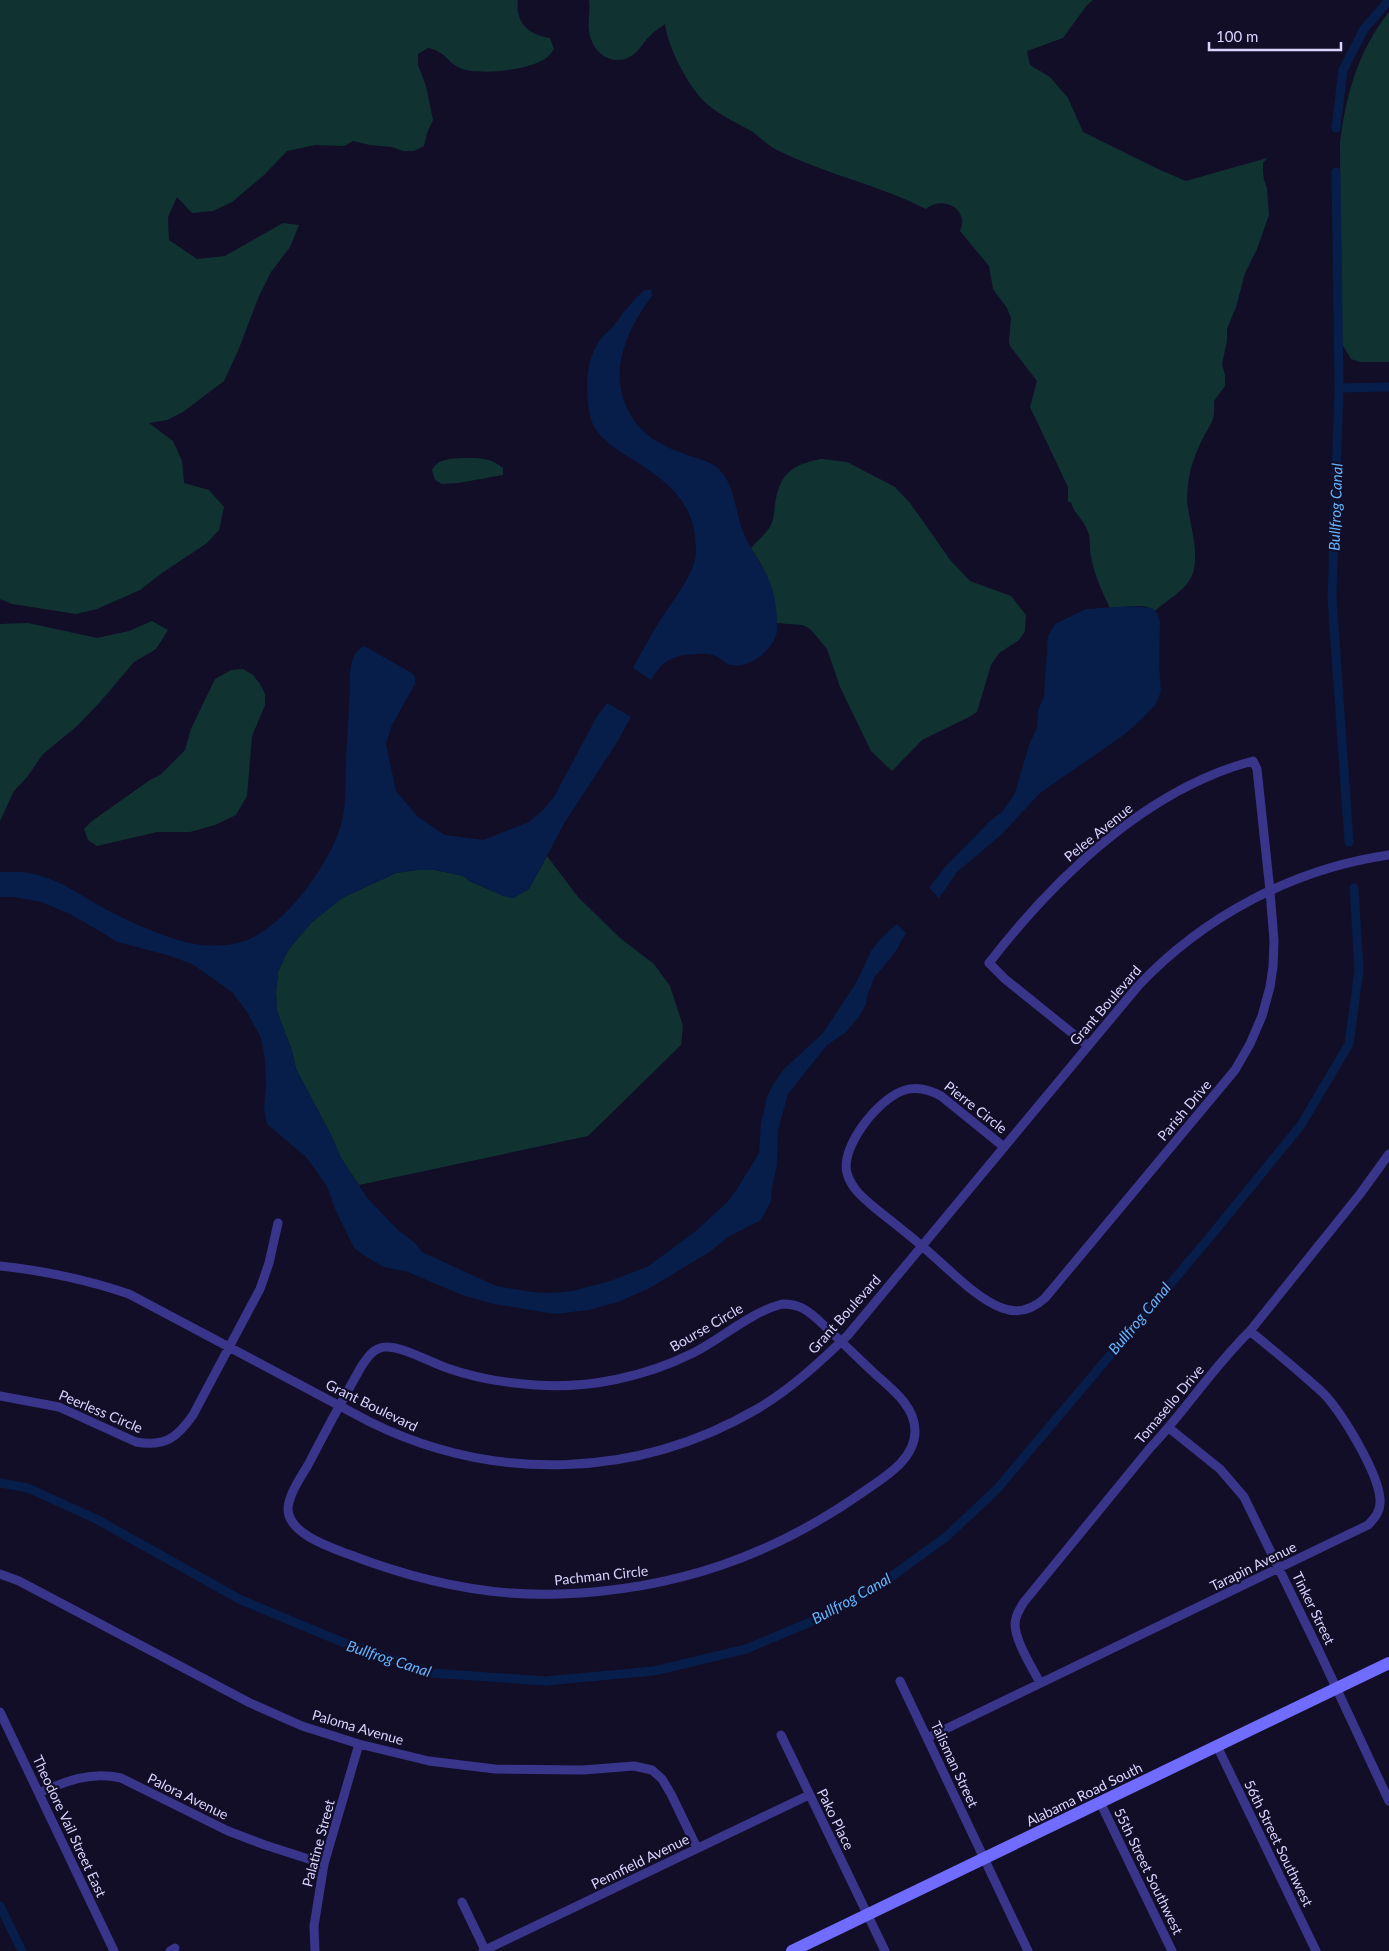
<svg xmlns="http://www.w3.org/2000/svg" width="1389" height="1951" font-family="Lato,sans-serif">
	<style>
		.green { fill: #103332 }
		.water { fill: #061e49 }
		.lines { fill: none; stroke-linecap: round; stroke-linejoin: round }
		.canal { stroke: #061e49; stroke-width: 9 }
		.street { stroke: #39358b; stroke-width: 9 }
		.secondary { stroke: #706cff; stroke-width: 12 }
		.labels { text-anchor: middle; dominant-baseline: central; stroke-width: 4.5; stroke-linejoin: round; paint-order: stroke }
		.street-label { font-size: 14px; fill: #dad5ff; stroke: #120e28 }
		.water-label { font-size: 15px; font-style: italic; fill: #63b6ff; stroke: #120e28 }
	</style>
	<rect width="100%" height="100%" fill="#120e28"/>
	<path class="green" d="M 0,0 L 518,0 C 515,23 529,35 550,38 L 554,49 C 552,52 549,56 546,58 C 530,70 479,76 460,68 C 446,62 447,52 428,48 L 418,54 L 418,65 L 426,86 L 433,120 L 427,133 L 424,146 L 414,151 L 403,151 L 392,147 L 370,145 L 353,141 L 344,146 L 315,145 L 287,151 L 264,175 L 232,202 L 213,211 L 192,213 L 177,197 L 168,217 L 169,240 L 197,259 L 225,256 L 283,223 L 299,225 L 290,247 L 271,272 L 259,296 L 238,351 L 224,381 L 183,412 L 167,420 L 149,423 L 173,441 L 182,461 L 184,483 L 209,490 L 224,507 L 219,530 L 207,543 L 162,573 L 140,590 L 97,609 L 76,614 L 12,604 L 0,599 Z
		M 589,0 L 1093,0 L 1087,5 L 1063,38 L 1027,51 L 1030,65 L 1050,77 L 1068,98 L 1083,132 L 1160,170 L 1186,181 L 1267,158 L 1263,163 L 1263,172 L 1264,180 L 1267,188 L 1269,215 L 1257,249 L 1245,273 L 1236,307 L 1227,329 L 1227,341 L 1222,364 L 1225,375 L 1225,386 L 1214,401 C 1216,420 1210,425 1202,440 C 1197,450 1192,463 1190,473 C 1188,481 1186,500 1188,508 C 1191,529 1199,551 1193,573 C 1188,589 1167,600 1155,611 C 1143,601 1123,609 1110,608 C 1102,591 1094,575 1091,556 C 1089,548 1091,540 1088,532 C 1085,521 1074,514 1071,502 L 1068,502 L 1068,487 L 1030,407 L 1037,381 L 1010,346 L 1009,341 L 1011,318 L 1007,308 L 993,289 L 989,266 L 960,231 C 961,228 963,223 962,219 C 958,202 937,199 926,209 C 879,185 825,174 777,150 C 768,146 761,138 753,132 C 737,123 721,116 707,104 C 689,88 668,48 665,24 C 660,28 654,31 650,36 C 644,41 640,50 634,54 C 618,67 597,58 591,39 C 586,27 591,12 589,0 Z
		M 1389,12 L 1389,362 L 1360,362 L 1351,359 L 1341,342 L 1340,143 C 1346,94 1358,51 1389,12 Z
		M 462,458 C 478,458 490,457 503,468 L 503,475 L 458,483 L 442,484 L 435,480 L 432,470 C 439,458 450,459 462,458 Z
		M 821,459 L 847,462 L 895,487 L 910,503 L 951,561 L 970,581 L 1011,596 L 1026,615 L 1025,631 L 1019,640 L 999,653 L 991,665 L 977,712 L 969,717 L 922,740 L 892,771 L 871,751 L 840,687 L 827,649 L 817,637 L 810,629 L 803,625 L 776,623 C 774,588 770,578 751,548 C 757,541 767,533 771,525 C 775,517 774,507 776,499 C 781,471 796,464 821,459 Z
		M 152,621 L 168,630 L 156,649 L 134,662 L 100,702 L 76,727 L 43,754 L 27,777 L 14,791 L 0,821 L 0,624 L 28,623 L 97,638 L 129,631 Z
		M 243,669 L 253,675 L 260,684 L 265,694 L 265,705 L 252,736 L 247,796 L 236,815 L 215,825 L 190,832 L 157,832 L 97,846 L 88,840 L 84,829 L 92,821 L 150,780 L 160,775 L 185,750 L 191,729 L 215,679 L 231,670 Z
		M 547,856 L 578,897 L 620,938 L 654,964 L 670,986 L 683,1026 L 681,1045 L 588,1136 L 359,1185 L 341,1158 L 331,1135 L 296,1069 L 292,1051 L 277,1011 L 276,993 L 278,972 L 288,950 L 312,922 L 342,898 L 396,873 L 418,870 L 435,870 L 464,876 L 469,881 L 504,896 L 513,898 L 529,889 Z"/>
	<path class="water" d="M 645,290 L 651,290 L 652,296 C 626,331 607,373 630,414 C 637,426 648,437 660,443 C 672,450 688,455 702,460 C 705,461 709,462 712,464 C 736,478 734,512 744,534 C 753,555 769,573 774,595 C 776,603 778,625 777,632 C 773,651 747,671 728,664 C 724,662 720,657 715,656 C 710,653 702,654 697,654 C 674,655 663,659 651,680 L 633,668 C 641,653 650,637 659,622 C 670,604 696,573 696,552 C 696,514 681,492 650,471 C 634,459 615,451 601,436 C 592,427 589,414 588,402 C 586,379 587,359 600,340 C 604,334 611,330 615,324 C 625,310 632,301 645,290 Z
		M 1130,606 L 1152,608 L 1157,613 L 1160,622 L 1159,663 L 1161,691 L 1156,704 L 1142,719 L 1121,737 L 1040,793 L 1001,835 L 957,872 L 939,898 L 929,888 L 945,867 L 990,821 L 1003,811 L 1015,793 L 1029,745 L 1037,728 L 1038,711 L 1044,696 L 1048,636 L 1055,624 L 1086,609 Z
		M 364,646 L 412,673 L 415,677 L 415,684 L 392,725 L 386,744 L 396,791 L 418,817 L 445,835 L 483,840 L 529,822 L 542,811 L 554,797 L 596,718 L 607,703 L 631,717 L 616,744 L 565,822 L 529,889 L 513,898 L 504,896 L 469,881 L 463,876 L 435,870 L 418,870 L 396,873 L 342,898 L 312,922 L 288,950 L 278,972 L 276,993 L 277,1011 L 292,1051 L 296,1069 L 331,1135 L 341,1158 L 368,1199 L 399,1231 L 414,1242 L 422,1252 L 496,1286 L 531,1292 L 549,1293 L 572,1291 L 610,1281 L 647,1267 L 696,1231 L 728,1201 L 737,1189 L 759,1153 L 761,1123 L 767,1097 L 773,1085 L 783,1070 L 823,1033 L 856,983 L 871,951 L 881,938 L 897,924 L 906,933 L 896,951 L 874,978 L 867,997 L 866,1005 L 858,1018 L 845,1033 L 827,1045 L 788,1094 L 778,1130 L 777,1165 L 772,1187 L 771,1201 L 761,1220 L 728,1237 L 711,1251 L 650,1288 L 618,1302 L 588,1310 L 555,1314 L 494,1304 L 462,1295 L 408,1272 L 384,1267 L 368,1258 L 354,1248 L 335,1209 L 327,1186 L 306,1157 L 267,1124 L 264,1109 L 266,1087 L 265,1059 L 261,1038 L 247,1012 L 232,992 L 192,964 L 167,955 L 118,942 L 70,914 L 41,902 L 14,897 L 0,897 L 0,872 C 10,872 21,871 30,873 C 66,881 84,899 115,914 C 130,922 147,929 163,935 C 187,944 215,950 241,942 C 283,930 329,865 341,825 C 347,804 345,782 346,761 C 347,732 350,703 350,674 C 352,661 351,654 364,646 Z"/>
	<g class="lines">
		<path class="canal" d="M 1336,128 L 1343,70 L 1364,29 L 1389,0
			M 1336,172 L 1339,388 L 1332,598 L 1349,842
			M 1339,388 L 1389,387
			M 0,1483 L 28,1488 L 96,1519 L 241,1600 L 342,1642 L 432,1673 L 545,1681 L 654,1671 L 746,1649 L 832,1613 L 888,1579 L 946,1537 L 997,1489 L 1209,1238 L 1301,1125 L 1349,1044 L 1359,970 L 1354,888
			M 0,1906 L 22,1951"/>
		<path class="street" d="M 1004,1147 L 941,1096 C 930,1090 918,1086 905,1090 C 880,1097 840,1146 847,1173 C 851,1188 863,1198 875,1208 C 891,1221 907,1233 923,1247 C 945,1265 976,1299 1002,1308 C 1018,1314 1033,1309 1045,1298 L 1235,1070 L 1250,1044 L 1262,1016 L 1270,987 L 1273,967 L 1274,941 L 1270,891 L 1257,769 L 1253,761 C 1146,789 1054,879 989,963 L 1005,979 L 1087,1045
			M 0,1266 C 46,1271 85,1279 129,1294 L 370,1422 C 494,1483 637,1479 757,1409 C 791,1389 820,1362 848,1335 L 1138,986 C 1204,916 1293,869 1389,855
			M 782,1304 C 789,1304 796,1305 802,1308 C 814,1314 822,1324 831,1332 C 845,1345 859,1359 873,1372 C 890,1388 915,1405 915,1431 C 915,1459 886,1476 866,1490 C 773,1556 675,1590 560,1594 C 487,1597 415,1580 348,1554 C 329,1547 287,1533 288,1508 C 289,1494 301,1477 308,1465 C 325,1432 343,1399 361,1367 C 367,1358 374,1347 386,1347 C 405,1347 429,1362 447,1368 C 475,1378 505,1383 535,1385 C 588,1389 645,1377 693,1353 C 723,1338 749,1313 782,1304 Z
			M 0,1396 L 59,1407 L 136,1442 C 165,1447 177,1438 193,1415 L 260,1289 L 269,1263 L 278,1223
			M 1169,1428 L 1220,1469 L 1244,1497 L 1319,1651 L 1389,1801
			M 0,1574 L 19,1581 L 250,1703 L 302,1726 L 359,1744 L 429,1761 L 495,1769 L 583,1770 L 634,1766 L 652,1770 L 662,1779 L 671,1794 L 697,1848
			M 900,1681 L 1028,1951
			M 1040,1683 C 1032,1667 1015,1641 1015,1624 C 1015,1616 1020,1608 1024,1602 L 1150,1448 C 1185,1411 1213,1367 1250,1331 L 1360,1194 L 1389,1154
			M 0,1712 L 114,1951
			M 781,1735 L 885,1951
			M 927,1738 L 1368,1525 C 1376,1517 1381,1510 1380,1499 C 1378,1472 1343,1415 1325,1395 C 1319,1389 1312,1383 1305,1377 C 1287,1361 1268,1346 1250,1331
			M 1217,1746 L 1316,1951
			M 39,1793 C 66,1781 91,1771 121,1778 L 228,1831 L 265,1845 L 324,1864
			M 1100,1802 L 1172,1951
			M 462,1902 L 485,1950
			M 170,1951 L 175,1948
			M 315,1951 L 314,1926 L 324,1864 L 359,1744
			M 483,1951 L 809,1795"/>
		<path class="secondary" d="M 792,1951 L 1389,1663"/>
	</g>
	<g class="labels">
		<g class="street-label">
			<text transform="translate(1098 832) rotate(-39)">Pelee Avenue</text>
			<text transform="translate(1105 1005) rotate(-49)">Grant Boulevard</text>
			<text transform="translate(976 1107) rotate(38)">Pierre Circle</text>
			<text transform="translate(1184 1110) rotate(-50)">Parish Drive</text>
			<text transform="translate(844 1314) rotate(-48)">Grant Boulevard</text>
			<text transform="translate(706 1327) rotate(-30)">Bourse Circle</text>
			<text transform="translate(1169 1404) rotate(-50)">Tomasello Drive</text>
			<text transform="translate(372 1405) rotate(26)">Grant Boulevard</text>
			<text transform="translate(101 1411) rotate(23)">Peerless Circle</text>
			<text transform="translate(1253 1566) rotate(-26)">Tarapin Avenue</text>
			<text transform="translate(601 1575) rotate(-6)">Pachman Circle</text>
			<text transform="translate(1314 1608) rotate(64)">Tinker Street</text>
			<text transform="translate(358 1727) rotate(16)">Paloma Avenue</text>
			<text transform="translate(955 1764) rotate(65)">Talisman Street</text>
			<text transform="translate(1084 1794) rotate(-26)">Alabama Road South</text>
			<text transform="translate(188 1796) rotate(26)">Palora Avenue</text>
			<text transform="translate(836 1819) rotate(64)">Pako Place</text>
			<text transform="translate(70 1826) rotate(65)">Theodore Vail Street East</text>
			<text transform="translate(318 1843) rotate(-75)">Palatine Street</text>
			<text transform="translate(1279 1843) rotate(64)">56th Street Southwest</text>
			<text transform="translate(640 1861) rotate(-26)">Pennfield Avenue</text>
			<text transform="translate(1149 1871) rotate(64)">55th Street Southwest</text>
		</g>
		<g class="water-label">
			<text transform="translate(1335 507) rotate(-88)">Bullfrog Canal</text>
			<text transform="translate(1139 1318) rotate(-50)">Bullfrog Canal</text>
			<text transform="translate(851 1598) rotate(-29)">Bullfrog Canal</text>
			<text transform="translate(389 1658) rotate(18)">Bullfrog Canal</text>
		</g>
	</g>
	<path d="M1209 42v8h132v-8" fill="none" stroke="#dad5ff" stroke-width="2.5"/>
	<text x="1216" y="42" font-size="15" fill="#dad5ff" stroke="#120e28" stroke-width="4" paint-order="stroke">100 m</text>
</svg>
